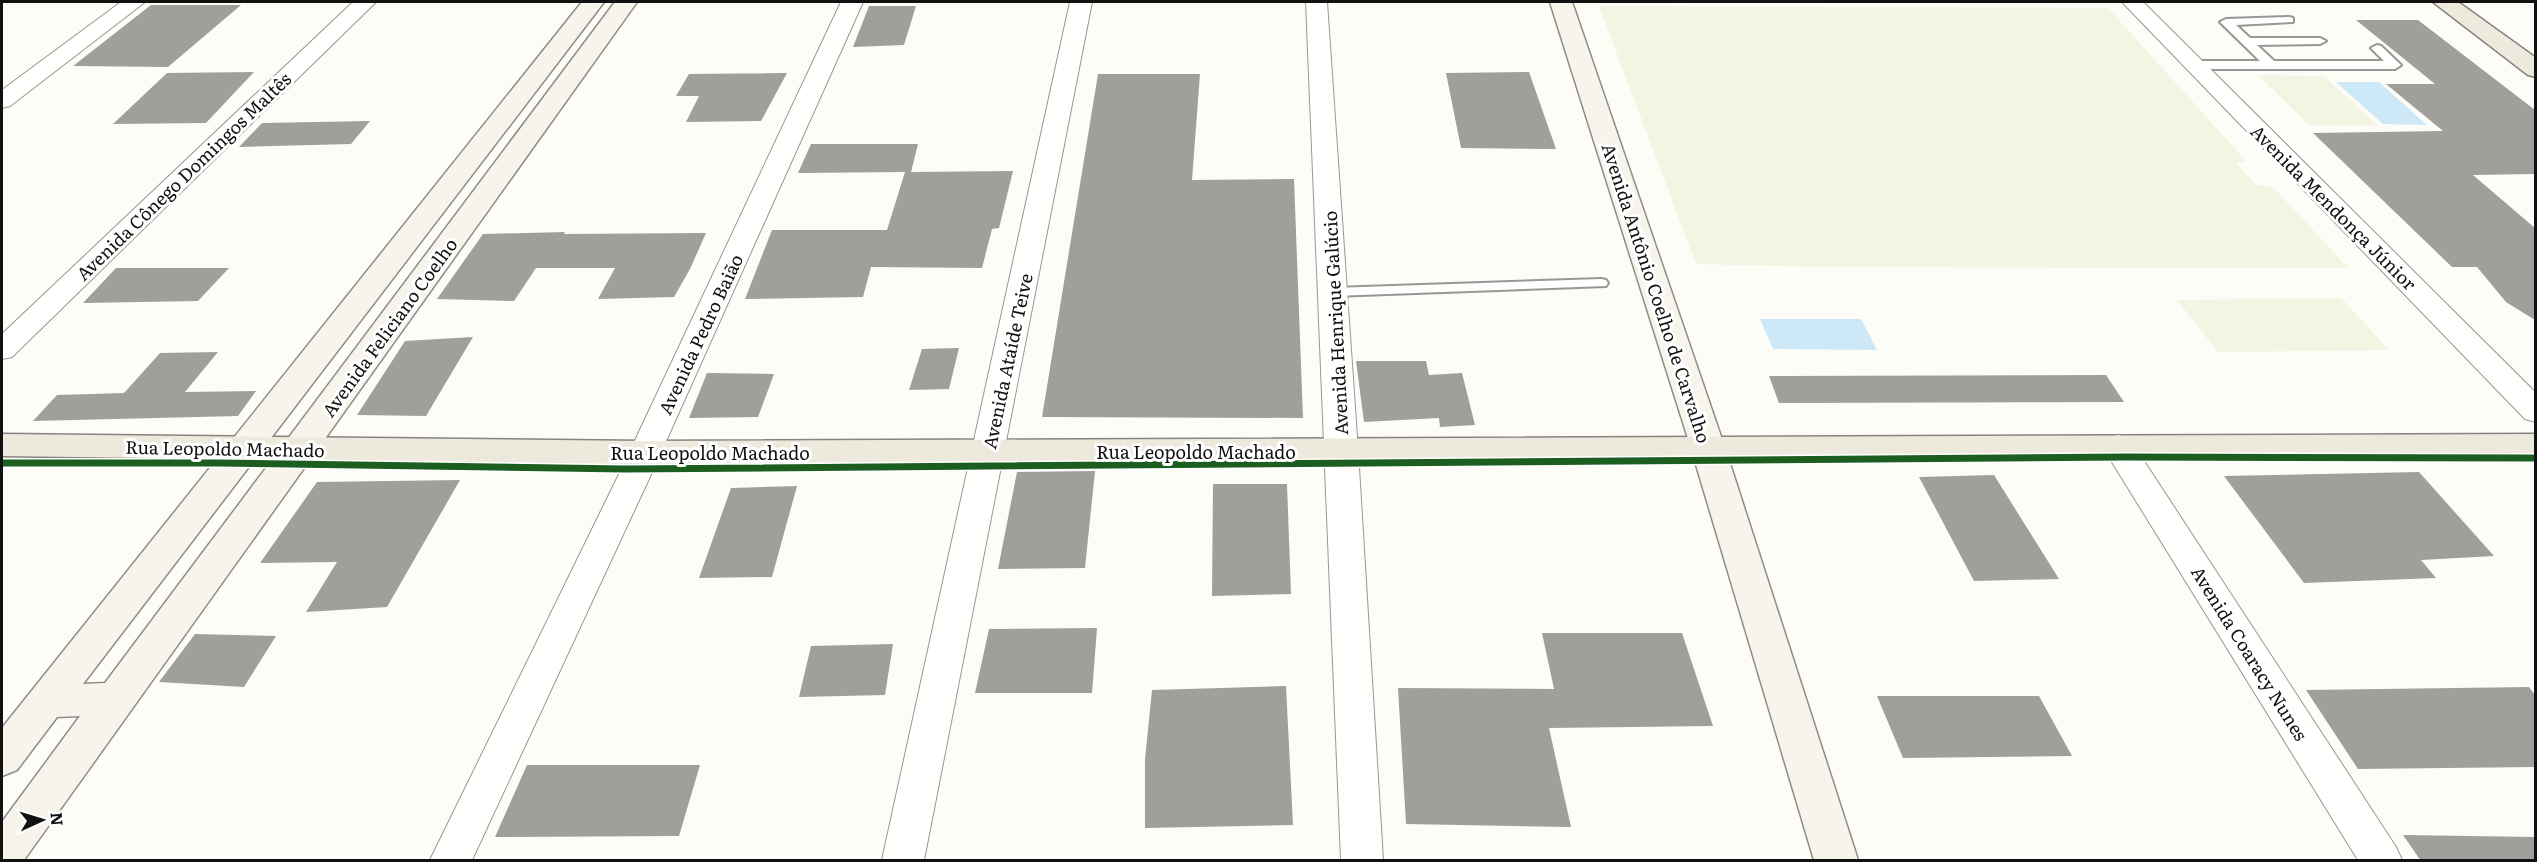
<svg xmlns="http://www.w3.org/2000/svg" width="2537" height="862" font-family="Literata,serif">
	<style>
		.pitch { fill: #f0f6e1 }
		.water { fill: #cde8f7 }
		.building { fill: #a19f9c }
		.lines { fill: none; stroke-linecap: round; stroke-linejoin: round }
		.lane-casing { stroke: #979795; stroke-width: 4 }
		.street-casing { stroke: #979795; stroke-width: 2 }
		.secondary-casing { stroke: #8e8d8b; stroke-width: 3 }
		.primary-casing { stroke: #858482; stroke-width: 3 }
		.lane { fill: #fffffe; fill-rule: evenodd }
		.street { fill: #fffffe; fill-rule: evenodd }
		.secondary { fill: #f6f4eb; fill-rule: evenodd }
		.primary { fill: #ede9dc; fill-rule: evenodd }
		.cycleway-casing { stroke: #fff; stroke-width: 10 }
		.cycleway { stroke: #1b5e20; stroke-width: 7 }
		.labels { text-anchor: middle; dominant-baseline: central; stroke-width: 6; stroke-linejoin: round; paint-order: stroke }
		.street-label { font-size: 18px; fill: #111; stroke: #fff }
	</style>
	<rect width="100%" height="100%" fill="#fdfcf7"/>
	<path class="pitch" d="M 1599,6 L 2108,8 L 2247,162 L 2236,163 L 2256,185 L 2273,187 L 2348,268 L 1828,267 L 1696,264 Z
		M 2258,75 L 2324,76 L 2378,126 L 2309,125 Z
		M 2341,298 L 2389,350 L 2218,352 L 2177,300 Z"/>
	<path class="water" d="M 2336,82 L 2379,82 L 2427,125 L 2383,124 Z
		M 1760,319 L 1861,319 L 1877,350 L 1773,349 Z"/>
	<path class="building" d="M 151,5 L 241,5 L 168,67 L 73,66 Z
		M 869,6 L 916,6 L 904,45 L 853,47 Z
		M 2356,20 L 2418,20 L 2535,110 L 2535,174 L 2473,175 L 2535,228 L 2535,320 L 2506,302 L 2477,267 L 2452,267 L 2313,133 L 2443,131 L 2386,84 L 2435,84 Z
		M 254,72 L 206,123 L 113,124 L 167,73 Z
		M 1529,72 L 1556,149 L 1461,148 L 1446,73 Z
		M 787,73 L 761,121 L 686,122 L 699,96 L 676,96 L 689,74 Z
		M 1098,74 L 1200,74 L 1192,180 L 1294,179 L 1303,418 L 1042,417 Z
		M 370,121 L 351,144 L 239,147 L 262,123 Z
		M 811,144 L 918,144 L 911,172 L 1013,171 L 999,228 L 992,229 L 982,268 L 871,267 L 863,297 L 745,299 L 772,230 L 887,230 L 905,172 L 798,173 Z
		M 565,232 L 564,234 L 706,233 L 690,269 L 674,297 L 598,299 L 615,268 L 536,268 L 514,301 L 437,299 L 483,234 Z
		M 116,268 L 229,268 L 198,301 L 83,303 Z
		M 473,337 L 426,416 L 357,415 L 405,341 Z
		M 959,348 L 949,389 L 909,390 L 922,349 Z
		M 218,352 L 185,392 L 256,391 L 238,416 L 33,421 L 57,395 L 124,393 L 160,353 Z
		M 1356,361 L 1426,361 L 1429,375 L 1462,373 L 1475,425 L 1440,427 L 1439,418 L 1364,422 Z
		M 707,373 L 774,374 L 758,417 L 689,418 Z
		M 2106,375 L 2124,402 L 1779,403 L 1769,376 Z
		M 1095,471 L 1085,568 L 998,569 L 1017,472 Z
		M 2419,472 L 2494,556 L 2421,560 L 2436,578 L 2304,583 L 2224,476 Z
		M 1994,475 L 2059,579 L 1974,581 L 1919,477 Z
		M 460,480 L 387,607 L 306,612 L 337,562 L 260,563 L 317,482 Z
		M 1213,484 L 1287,484 L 1291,594 L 1212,596 Z
		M 797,486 L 772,577 L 699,578 L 731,488 Z
		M 1097,628 L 1092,693 L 975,693 L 989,629 Z
		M 1542,633 L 1682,633 L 1713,726 L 1549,728 L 1571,827 L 1406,824 L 1398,688 L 1554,689 Z
		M 195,634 L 276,636 L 244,687 L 159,682 Z
		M 893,644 L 885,695 L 799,697 L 811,646 Z
		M 1286,686 L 1293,825 L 1145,828 L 1145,759 L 1152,690 Z
		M 2529,687 L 2535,695 L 2535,767 L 2358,769 L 2306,690 Z
		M 1877,696 L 2039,696 L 2072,756 L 1903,758 Z
		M 527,765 L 700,765 L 679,836 L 495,837 Z
		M 2403,835 L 2535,837 L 2535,861 L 2421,861 Z"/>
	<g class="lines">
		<g class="lane-casing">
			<path id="lane" d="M 2289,17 L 2293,18 L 2293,22 L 2236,25 L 2250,38 L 2320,38 L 2326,41 L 2320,44 L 2257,45 L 2274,61 L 2384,61 L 2371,48 L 2377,45 L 2381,46 L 2401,65 L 2395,69 L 2194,69 L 2188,65 L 2194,61 L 2260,61 L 2220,22 L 2226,19 Z
				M 1601,279 L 1606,280 L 1608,283 L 1606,286 L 1333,296 L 1326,292 L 1333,288 Z"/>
		</g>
		<g class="street-casing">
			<path id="street" d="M 121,2 L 145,2 L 10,106 L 2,108 L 2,90 Z
				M 353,2 L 376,2 L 12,357 L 2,359 L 2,334 Z
				M 841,2 L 863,2 L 654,468 L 472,860 L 430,860 L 622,468 Z
				M 1070,2 L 1092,2 L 924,860 L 882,860 Z
				M 1306,2 L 1327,2 L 1358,451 L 1383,860 L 1341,860 Z
				M 2122,2 L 2143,2 L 2536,393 L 2536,422 L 2525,419 Z
				M 2118,435 L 2129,438 L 2396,847 L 2402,860 L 2358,860 L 2102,446 L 2107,438 Z"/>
		</g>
		<g class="secondary-casing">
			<path id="secondary" d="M 582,2 L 604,2 L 83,684 L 105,683 L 615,2 L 637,2 L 24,860 L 2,860 L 2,822 L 80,716 L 57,717 L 17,770 L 2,776 L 2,728 Z
				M 1550,2 L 1572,2 L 1725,448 L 1858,860 L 1814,860 L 1691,448 Z"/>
		</g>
		<g class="primary-casing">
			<path id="primary" d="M 2433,2 L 2458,2 L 2536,58 L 2536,77 L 2528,75 Z
				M 2,434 L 645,441 L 2536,434 L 2536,458 L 645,465 L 2,456 Z"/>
		</g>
		<use href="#lane" class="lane"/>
		<use href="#street" class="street"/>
		<use href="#secondary" class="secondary"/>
		<use href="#primary" class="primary"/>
		<g class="cycleway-casing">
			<path id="cycleway" d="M 2,463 L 217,463 L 625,469 L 2125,457 L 2536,458"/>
		</g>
		<use href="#cycleway" class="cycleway"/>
	</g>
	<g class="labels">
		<g class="street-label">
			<text transform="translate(183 176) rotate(-44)">Avenida Cônego Domingos Maltês</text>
			<text transform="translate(2334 207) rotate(45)">Avenida Mendonça Júnior</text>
			<text transform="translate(1657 293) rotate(72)">Avenida Antônio Coelho de Carvalho</text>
			<text transform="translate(1335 323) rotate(-93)">Avenida Henrique Galúcio</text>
			<text transform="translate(389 327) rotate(-54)">Avenida Feliciano Coelho</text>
			<text transform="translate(700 334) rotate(-65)">Avenida Pedro Baião</text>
			<text transform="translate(1007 361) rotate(-78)">Avenida Ataíde Teive</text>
			<text transform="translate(225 448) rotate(1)">Rua Leopoldo Machado</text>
			<text x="1196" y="451">Rua Leopoldo Machado</text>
			<text x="710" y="452">Rua Leopoldo Machado</text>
			<text transform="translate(2250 653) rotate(58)">Avenida Coaracy Nunes</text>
		</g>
	</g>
	<rect width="2537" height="862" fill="none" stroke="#111111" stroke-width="6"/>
	<g transform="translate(42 820) rotate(86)" stroke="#ffffff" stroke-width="4.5" paint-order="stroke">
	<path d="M0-4.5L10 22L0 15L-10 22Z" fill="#111111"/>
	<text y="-9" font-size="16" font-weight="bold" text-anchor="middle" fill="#111111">N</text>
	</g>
</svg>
